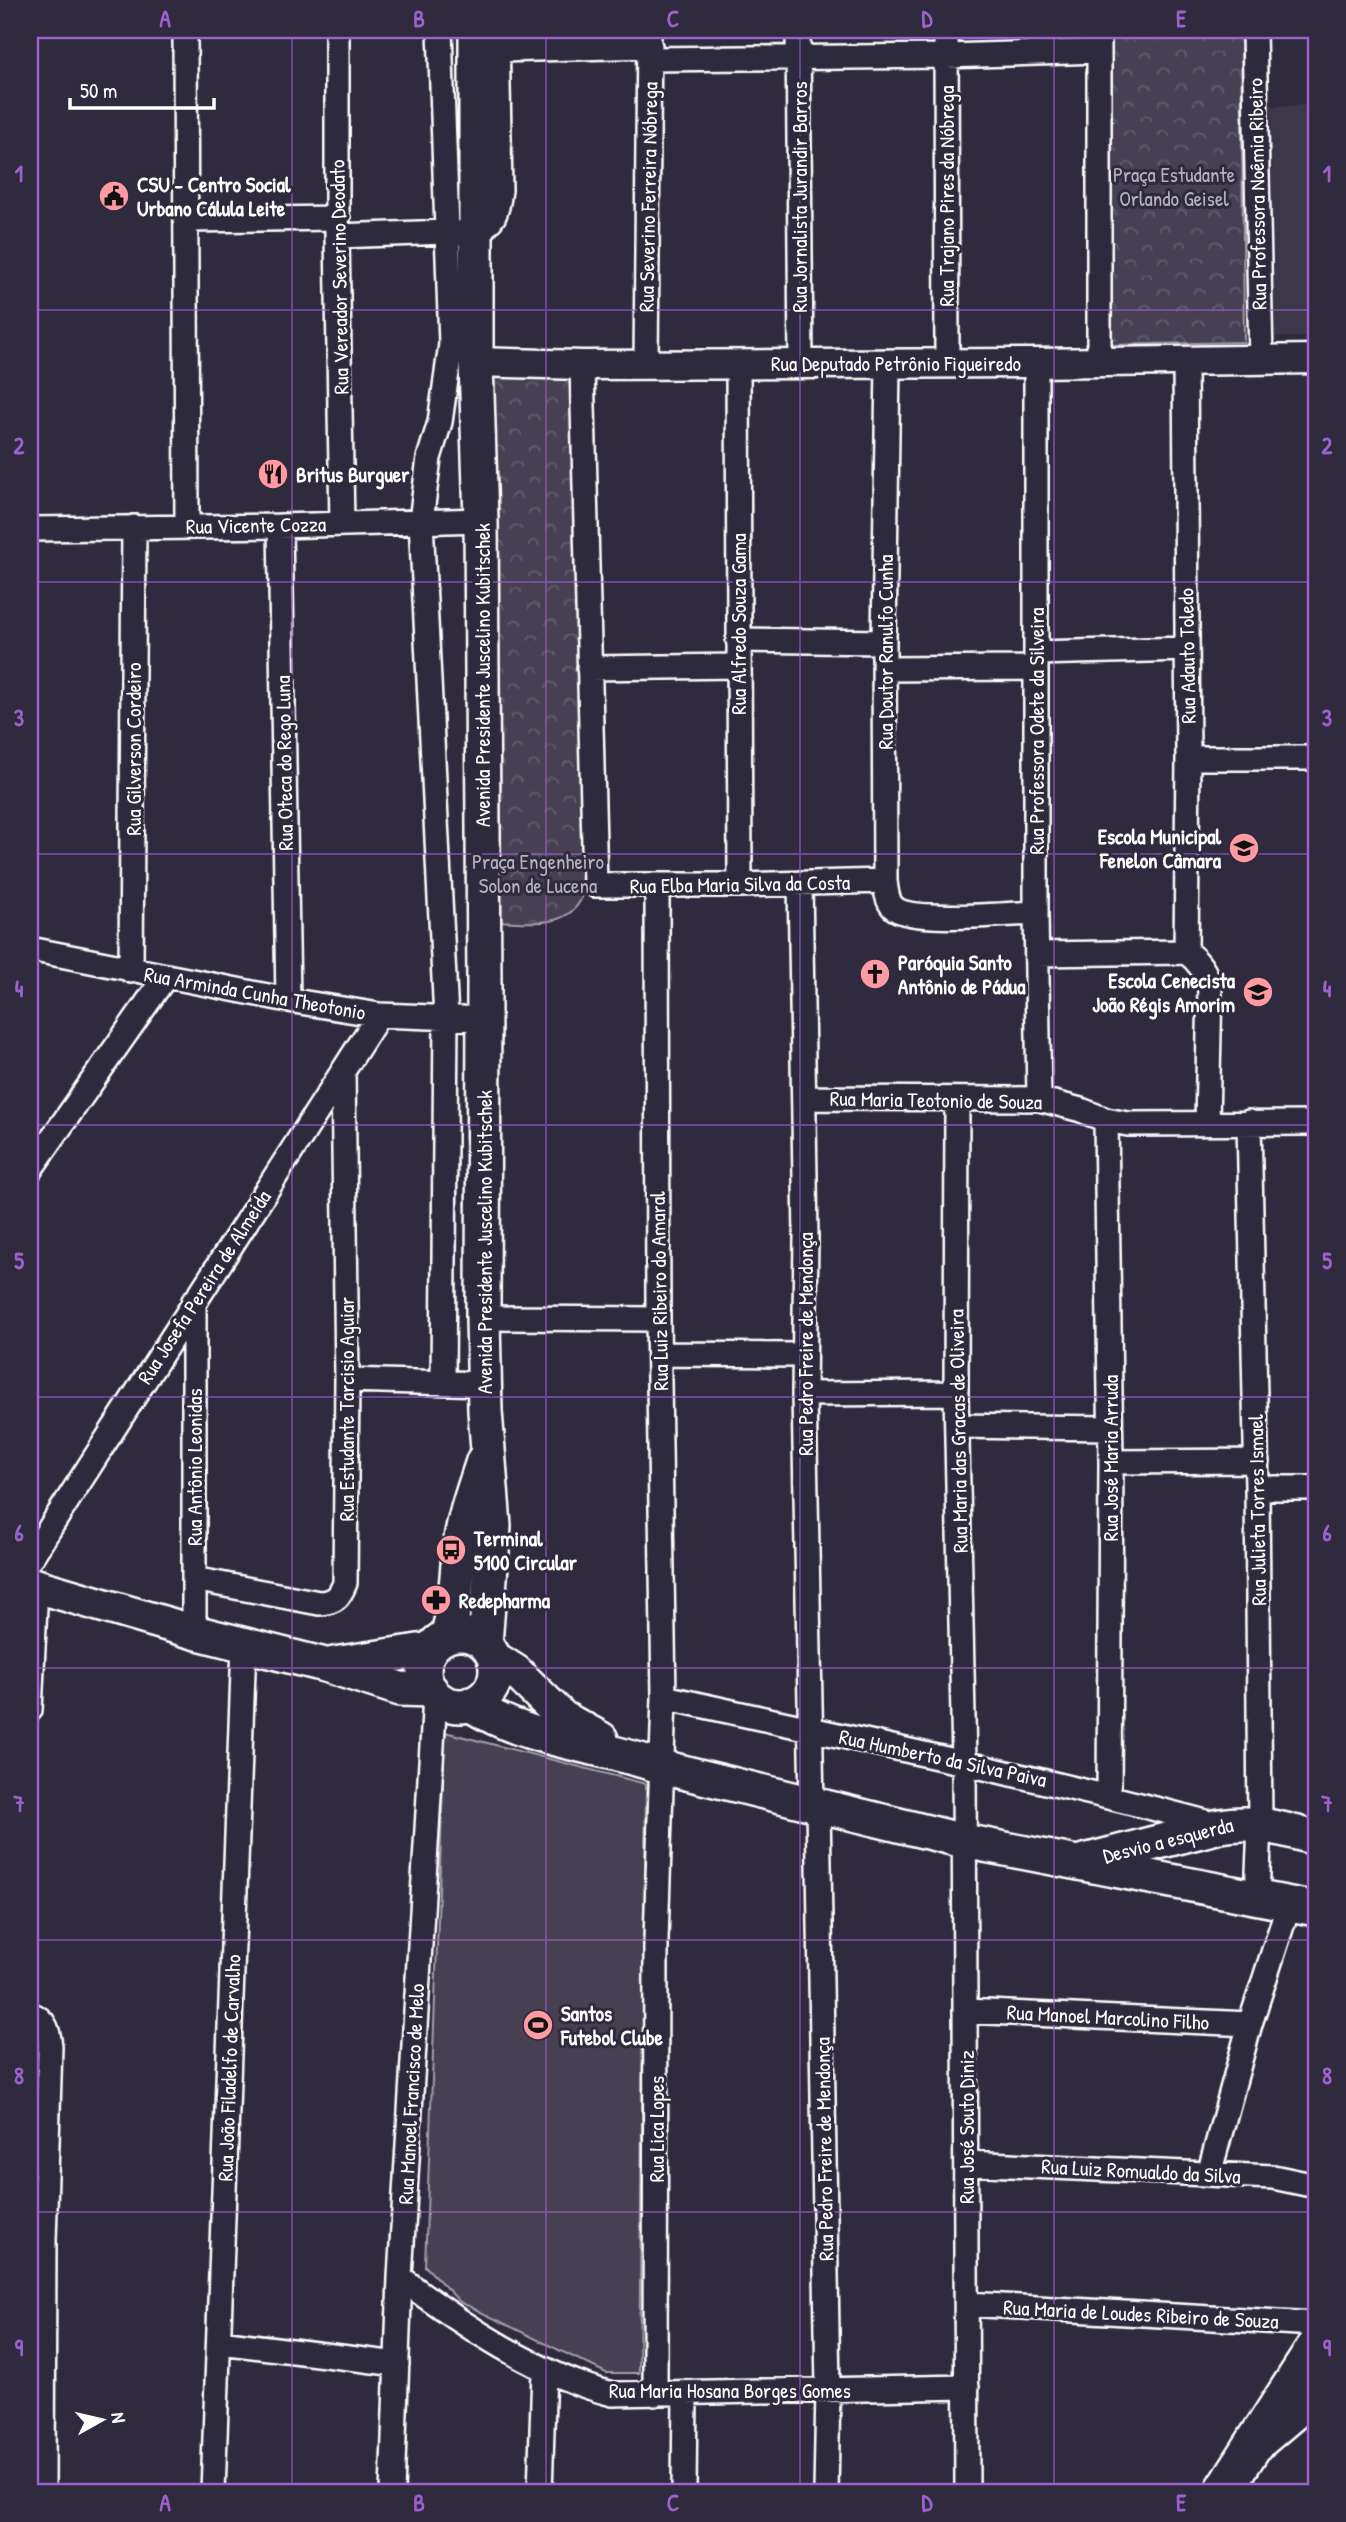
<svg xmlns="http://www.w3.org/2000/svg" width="1346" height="2522" font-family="'Patrick Hand',sans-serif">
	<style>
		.built { fill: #3c3749 }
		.grass { fill: #464152; stroke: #a2a0a8; stroke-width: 2 }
		.park { fill: url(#park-crowns); stroke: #a2a0a8; stroke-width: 2 }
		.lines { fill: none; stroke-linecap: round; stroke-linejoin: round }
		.minor-casing { stroke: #fff; stroke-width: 28 }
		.tertiary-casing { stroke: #fff; stroke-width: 33 }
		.secondary-casing { stroke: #fff; stroke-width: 38 }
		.primary-casing { stroke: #fff; stroke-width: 42 }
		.minor { stroke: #2f2a3d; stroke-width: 23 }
		.tertiary { stroke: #2f2a3d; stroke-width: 28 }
		.secondary { stroke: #2f2a3d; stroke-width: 33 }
		.primary { stroke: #2f2a3d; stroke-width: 37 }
		.grid { fill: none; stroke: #9c61cf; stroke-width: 2; stroke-opacity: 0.55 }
		.labels { text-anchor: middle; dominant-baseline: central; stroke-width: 6; stroke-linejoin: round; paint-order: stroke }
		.park-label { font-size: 21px; fill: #b5b3ba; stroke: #2f2a3d }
		.poi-label { font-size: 21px; font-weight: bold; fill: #fff; stroke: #2f2a3d; text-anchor: start }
		.street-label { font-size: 21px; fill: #fff; stroke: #2f2a3d }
		.neatline { fill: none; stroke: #9c61cf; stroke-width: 2.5 }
		.grid-label { font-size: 23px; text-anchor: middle; font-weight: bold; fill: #9c61cf }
	</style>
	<defs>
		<pattern id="park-crowns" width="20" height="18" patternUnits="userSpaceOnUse" patternTransform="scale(1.75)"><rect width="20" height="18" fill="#464152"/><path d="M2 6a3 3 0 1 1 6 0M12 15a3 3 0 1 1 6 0" fill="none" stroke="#625e6c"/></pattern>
	</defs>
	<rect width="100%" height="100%" fill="#2f2a3d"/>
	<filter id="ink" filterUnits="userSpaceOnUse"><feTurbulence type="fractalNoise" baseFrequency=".0143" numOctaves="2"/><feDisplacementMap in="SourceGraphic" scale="14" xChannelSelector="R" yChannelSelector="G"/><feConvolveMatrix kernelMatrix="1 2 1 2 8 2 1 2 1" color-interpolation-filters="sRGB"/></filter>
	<g filter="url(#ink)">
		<path class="built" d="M 1316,105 L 1316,337 L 1275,337 L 1271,106 Z"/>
		<path class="grass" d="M 445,1732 L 646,1784 L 639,2373 L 606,2373 L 460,2302 L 425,2266 Z"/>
		<path class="park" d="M 1106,30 L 1241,30 L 1244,342 L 1107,345 Z
			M 574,370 L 584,891 C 573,932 526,921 492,921 L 489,374 Z"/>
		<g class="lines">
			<g class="minor-casing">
				<path id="minor" d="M 185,30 L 187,526
					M 337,30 L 337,236 L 342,524
					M 440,30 L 451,344 L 440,422 L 429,458 L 421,521 L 446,1018 L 443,1382
					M 798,30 L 801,364
					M 946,30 L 947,363
					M 1099,30 L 1099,363
					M 1254,30 L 1261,359
					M 497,50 L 650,46
					M 650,59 L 946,56 L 1099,51
					M 187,220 L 338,218
					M 337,236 L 447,232 L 475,234 C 495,220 497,214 500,190 L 497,30
					M 1185,360 L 1188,758 L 1186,952
					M 738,363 L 740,885
					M 888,363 L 884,642 L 885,881 C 886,890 887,901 893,907 C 909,923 1010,914 1036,913
					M 1036,363 L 1036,913 L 1039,1099
					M 646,364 L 649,30
					M 582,365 L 595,885 L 740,885 L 885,881
					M 280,526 L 288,1000
					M 30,529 L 280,526 L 481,520
					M 738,640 L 884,642
					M 1036,653 L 1187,649
					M 589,668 L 739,666
					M 885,669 L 1036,668
					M 1188,758 L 1316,758
					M 800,883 L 806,1237 L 804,1394 L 812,1805
					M 30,949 L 288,1000 L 379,1015 L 483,1019
					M 1037,954 L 1186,952 C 1199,961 1206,972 1210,987 L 1207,1123
					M 131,971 L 134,527
					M 805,1098 L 1039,1099 L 1081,1110 L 1106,1120 L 1128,1124 L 1316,1123
					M 957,1100 L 956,1393 L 964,1762 L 967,2492
					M 1106,1120 L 1111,1462 L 1109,1796
					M 1249,1122 L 1257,1488 L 1260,1824 L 1257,1897
					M 30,1170 L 166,976
					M 483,1318 L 658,1319
					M 659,1354 L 803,1355
					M 347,1380 L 485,1384
					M 804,1394 L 956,1393
					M 957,1426 L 1110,1428
					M 1111,1462 L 1257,1461
					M 1257,1488 L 1316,1488
					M 30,1559 L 379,1015
					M 194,1579 L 319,1603 C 335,1602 339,1598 345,1583 L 347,1380 L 343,1071
					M 194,1632 L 194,1301
					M 664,1697 C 849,1738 1034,1776 1217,1825
					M 30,1710 L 36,1586
					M 818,1806 L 828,2390 L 826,2492
					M 965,2011 L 1250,2024
					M 30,2014 C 46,2019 48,2031 50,2046 L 44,2241 L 43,2492
					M 966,2163 L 1273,2177 L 1316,2186
					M 1209,2174 L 1250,2024 L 1289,1904
					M 400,2277 C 458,2323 541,2377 613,2394 L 967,2387
					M 967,2304 L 1316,2324
					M 220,2342 L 397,2364
					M 655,2394 L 656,1940 L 664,1697 L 658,1319 L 657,885
					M 1265,2444 L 1298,2416 L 1316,2395
					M 213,2492 L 244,1644
					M 392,2492 L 400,2277 L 435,1696
					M 540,2492 L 544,2370
					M 684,2492 L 685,2394"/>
			</g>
			<g class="tertiary-casing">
				<path id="tertiary" d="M 476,362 L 582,365 L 1036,363 L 1316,359"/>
			</g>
			<g class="secondary-casing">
				<path id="secondary" d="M 476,30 L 476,362 L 481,520 L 484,984 L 483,1318 L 485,1411 L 494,1526 L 485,1644
					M 30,1584 L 194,1632 L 325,1665 L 400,1689 L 431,1690
					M424 1670a36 36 0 1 1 72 0a36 36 0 1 1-72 0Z
					M 447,1636 C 457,1606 456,1576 460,1545 C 464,1516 474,1489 483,1461
					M 494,1658 L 516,1672 L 563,1718 L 601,1739
					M 334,1664 L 431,1649
					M 470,1704 C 528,1742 598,1744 662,1767 L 964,1841 L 1316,1909
					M 1085,1861 L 1220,1826 C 1257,1820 1281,1829 1316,1838"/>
			</g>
			<g class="primary-casing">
				<path id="primary" d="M 1223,2492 L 1316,2347"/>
			</g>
			<use href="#minor" class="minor"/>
			<use href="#tertiary" class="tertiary"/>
			<use href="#secondary" class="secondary"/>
			<use href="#primary" class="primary"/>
		</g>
	</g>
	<path class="grid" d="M 292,30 L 292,2492M 546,30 L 546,2492M 800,30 L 800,2492M 1054,30 L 1054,2492M 30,310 L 1316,310M 30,582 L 1316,582M 30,854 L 1316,854M 30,1125 L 1316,1125M 30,1397 L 1316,1397M 30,1668 L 1316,1668M 30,1940 L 1316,1940M 30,2212 L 1316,2212"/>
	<defs>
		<g id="civic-disc" transform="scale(1.575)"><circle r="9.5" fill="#ff9aa2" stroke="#2f2a3d"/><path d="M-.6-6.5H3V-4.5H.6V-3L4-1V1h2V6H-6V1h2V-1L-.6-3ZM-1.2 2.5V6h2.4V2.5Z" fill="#111"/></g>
		<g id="restaurant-disc" transform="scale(1.575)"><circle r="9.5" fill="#ff9aa2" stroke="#2f2a3d"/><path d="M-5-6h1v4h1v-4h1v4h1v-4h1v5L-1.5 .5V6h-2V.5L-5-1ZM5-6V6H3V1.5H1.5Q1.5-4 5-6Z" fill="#111"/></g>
		<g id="school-disc" transform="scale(1.575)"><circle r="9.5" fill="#ff9aa2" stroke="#2f2a3d"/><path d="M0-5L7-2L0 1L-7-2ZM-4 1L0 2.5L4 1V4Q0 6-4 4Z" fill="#111"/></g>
		<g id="church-disc" transform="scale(1.575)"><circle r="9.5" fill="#ff9aa2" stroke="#2f2a3d"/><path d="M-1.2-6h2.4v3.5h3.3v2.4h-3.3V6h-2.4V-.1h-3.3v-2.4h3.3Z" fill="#111"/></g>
		<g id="bus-disc" transform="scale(1.575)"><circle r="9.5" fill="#ff9aa2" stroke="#2f2a3d"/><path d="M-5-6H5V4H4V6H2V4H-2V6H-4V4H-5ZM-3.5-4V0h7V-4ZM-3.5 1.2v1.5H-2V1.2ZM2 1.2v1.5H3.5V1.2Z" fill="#111"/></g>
		<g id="pharmacy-disc" transform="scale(1.575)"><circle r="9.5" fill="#ff9aa2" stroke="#2f2a3d"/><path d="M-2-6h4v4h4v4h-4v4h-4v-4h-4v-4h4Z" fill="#111"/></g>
		<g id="stadium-disc" transform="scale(1.575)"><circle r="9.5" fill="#ff9aa2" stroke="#2f2a3d"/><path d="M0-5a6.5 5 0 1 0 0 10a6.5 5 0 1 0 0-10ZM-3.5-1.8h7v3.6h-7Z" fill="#111"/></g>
	</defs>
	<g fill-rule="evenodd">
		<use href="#civic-disc" x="114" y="196"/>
		<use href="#restaurant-disc" x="273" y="474"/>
		<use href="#school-disc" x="1244" y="848"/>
		<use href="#church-disc" x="875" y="974"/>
		<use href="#school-disc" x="1258" y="992"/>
		<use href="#bus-disc" x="451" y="1550"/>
		<use href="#pharmacy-disc" x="436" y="1600"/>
		<use href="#stadium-disc" x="538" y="2025"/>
	</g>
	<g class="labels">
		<g class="park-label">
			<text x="1174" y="174">Praça Estudante<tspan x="1174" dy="24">Orlando Geisel</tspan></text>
			<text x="538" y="861">Praça Engenheiro<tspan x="538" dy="24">Solon de Lucena</tspan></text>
		</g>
		<g class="poi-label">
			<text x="137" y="184">CSU - Centro Social<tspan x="137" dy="24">Urbano Cálula Leite</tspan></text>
			<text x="296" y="474">Britus Burguer</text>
			<text x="1221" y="836" text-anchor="end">Escola Municipal<tspan x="1221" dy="24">Fenelon Câmara</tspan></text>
			<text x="898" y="962">Paróquia Santo<tspan x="898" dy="24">Antônio de Pádua</tspan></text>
			<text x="1235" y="980" text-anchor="end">Escola Cenecista<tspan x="1235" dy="24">João Régis Amorim</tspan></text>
			<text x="474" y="1538">Terminal<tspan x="474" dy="24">5100 Circular</tspan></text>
			<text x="459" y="1600">Redepharma</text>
			<text x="561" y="2013">Santos<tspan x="561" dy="24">Futebol Clube</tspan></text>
		</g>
		<g class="street-label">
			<text transform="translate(1257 194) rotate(-91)">Rua Professora Noêmia Ribeiro</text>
			<text transform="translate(946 196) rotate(-90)">Rua Trajano Pires da Nóbrega</text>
			<text transform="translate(648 197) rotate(-89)">Rua Severino Ferreira Nóbrega</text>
			<text transform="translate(799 197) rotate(-90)">Rua Jornalista Jurandir Barros</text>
			<text transform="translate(339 277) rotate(-91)">Rua Vereador Severino Deodato</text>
			<text x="896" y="363">Rua Deputado Petrônio Figueiredo</text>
			<text transform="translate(256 525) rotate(-1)">Rua Vicente Cozza</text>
			<text transform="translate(738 624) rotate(-90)">Rua Alfredo Souza Gama</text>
			<text transform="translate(885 652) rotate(-90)">Rua Doutor Ranulfo Cunha</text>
			<text transform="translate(1187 656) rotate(-91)">Rua Adauto Toledo</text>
			<text transform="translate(482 675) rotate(-90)">Avenida Presidente Juscelino Kubitschek</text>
			<text transform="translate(1036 731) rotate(-90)">Rua Professora Odete da Silveira</text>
			<text transform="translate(133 749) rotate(-90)">Rua Gilverson Cordeiro</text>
			<text transform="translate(284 763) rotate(-91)">Rua Oteca do Rego Luna</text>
			<text transform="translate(740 884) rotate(-1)">Rua Elba Maria Silva da Costa</text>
			<text transform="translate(255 993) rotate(10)">Rua Arminda Cunha Theotonio</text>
			<text transform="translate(936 1100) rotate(1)">Rua Maria Teotonio de Souza</text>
			<text transform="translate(484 1242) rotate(-90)">Avenida Presidente Juscelino Kubitschek</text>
			<text transform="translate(204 1287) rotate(-57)">Rua Josefa Pereira de Almeida</text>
			<text transform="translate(659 1291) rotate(-91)">Rua Luiz Ribeiro do Amaral</text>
			<text transform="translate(805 1344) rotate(-90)">Rua Pedro Freire de Mendonça</text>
			<text transform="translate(346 1409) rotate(-90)">Rua Estudante Tarcisio Aguiar</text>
			<text transform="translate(958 1431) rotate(-91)">Rua Maria das Gracas de Oliveira</text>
			<text transform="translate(1110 1458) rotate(-90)">Rua José Maria Arruda</text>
			<text transform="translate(194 1467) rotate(-90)">Rua Antônio Leonidas</text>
			<text transform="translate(1257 1510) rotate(-91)">Rua Julieta Torres Ismael</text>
			<text transform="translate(943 1758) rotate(12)">Rua Humberto da Silva Paiva</text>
			<text transform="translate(1168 1840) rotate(-14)">Desvio a esquerda</text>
			<text transform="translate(1108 2017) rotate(3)">Rua Manoel Marcolino Filho</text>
			<text transform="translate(229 2068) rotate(-88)">Rua João Filadelfo de Carvalho</text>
			<text transform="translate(411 2094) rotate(-87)">Rua Manoel Francisco de Melo</text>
			<text transform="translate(966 2127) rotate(-90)">Rua José Souto Diniz</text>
			<text transform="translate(656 2129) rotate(-90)">Rua Lica Lopes</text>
			<text transform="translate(824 2149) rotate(-91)">Rua Pedro Freire de Mendonça</text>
			<text transform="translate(1141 2171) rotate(3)">Rua Luiz Romualdo da Silva</text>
			<text transform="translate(1141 2314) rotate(3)">Rua Maria de Loudes Ribeiro de Souza</text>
			<text x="730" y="2390">Rua Maria Hosana Borges Gomes</text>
		</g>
	</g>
	<rect width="1346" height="2522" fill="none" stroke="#2f2a3d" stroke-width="77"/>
	<g transform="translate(102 2420) rotate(82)" stroke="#2f2a3d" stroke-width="5" paint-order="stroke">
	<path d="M0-5L12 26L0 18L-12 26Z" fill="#ffffff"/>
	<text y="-10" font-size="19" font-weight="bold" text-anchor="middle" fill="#ffffff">N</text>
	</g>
	<path d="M70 98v10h144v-10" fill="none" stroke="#ffffff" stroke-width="3.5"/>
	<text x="80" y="98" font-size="21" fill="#ffffff" stroke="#2f2a3d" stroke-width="5" paint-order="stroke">50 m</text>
	<rect x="38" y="38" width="1270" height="2446" class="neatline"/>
	<g class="grid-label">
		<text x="165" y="27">A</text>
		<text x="419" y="27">B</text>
		<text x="673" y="27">C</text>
		<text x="927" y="27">D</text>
		<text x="1181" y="27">E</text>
		<text x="19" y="182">1</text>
		<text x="1327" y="182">1</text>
		<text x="19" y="454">2</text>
		<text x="1327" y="454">2</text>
		<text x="19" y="726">3</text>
		<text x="1327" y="726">3</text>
		<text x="19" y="997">4</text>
		<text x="1327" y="997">4</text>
		<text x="19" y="1269">5</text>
		<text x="1327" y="1269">5</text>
		<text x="19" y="1541">6</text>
		<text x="1327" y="1541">6</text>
		<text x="19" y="1812">7</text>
		<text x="1327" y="1812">7</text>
		<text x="19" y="2084">8</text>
		<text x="1327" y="2084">8</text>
		<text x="19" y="2356">9</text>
		<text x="1327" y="2356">9</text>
		<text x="165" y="2511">A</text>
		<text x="419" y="2511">B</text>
		<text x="673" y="2511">C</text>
		<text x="927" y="2511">D</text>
		<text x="1181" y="2511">E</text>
	</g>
</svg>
